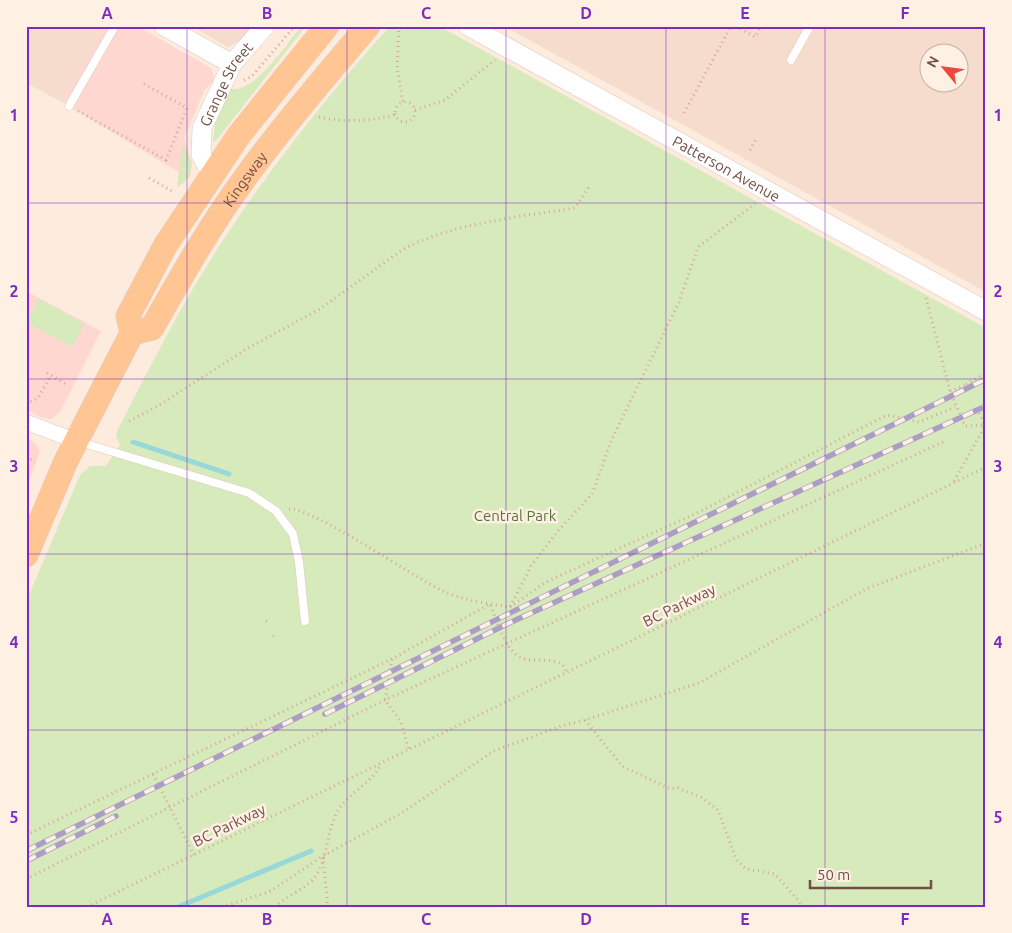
<svg xmlns="http://www.w3.org/2000/svg" width="1012" height="933" font-family="Ubuntu,sans-serif">
	<style>
		.residential { fill: #f5dccc; fill-rule: evenodd }
		.commercial { fill: #fed7d0 }
		.green { fill: #d6eabc }
		.lines { fill: none; stroke-linecap: round; stroke-linejoin: round }
		.stream { stroke: #98d8d8; stroke-width: 5 }
		.service-casing { stroke: #e3c8bd; stroke-width: 9 }
		.minor-casing { stroke: #e3c8bd; stroke-width: 16 }
		.tertiary-casing { stroke: #e3c8bd; stroke-width: 20 }
		.primary-casing { stroke: #dbd1cf; stroke-width: 25 }
		.path { stroke: #d7a798; stroke-width: 3; stroke-dasharray: 1 4; stroke-linecap: butt }
		.service { stroke: #fff; stroke-width: 8 }
		.minor { stroke: #fff; stroke-width: 15 }
		.tertiary { stroke: #fff; stroke-width: 19 }
		.primary { stroke: #ffc593; stroke-width: 24 }
		.rail-casing { stroke: #ac9dc5; stroke-width: 5.5 }
		.rail { stroke: #fff0e4; stroke-width: 4; stroke-dasharray: 11; stroke-linecap: butt }
		.grid { fill: none; stroke: #7b2cbf; stroke-width: 1; stroke-opacity: 0.55 }
		.labels { text-anchor: middle; dominant-baseline: central; stroke-width: 5; stroke-linejoin: round; paint-order: stroke }
		.street-label { font-size: 15px; fill: #734e45; stroke: #fff0e4 }
		.park-label { font-size: 15px; fill: #55743b; stroke: #fff0e4 }
		.neatline { fill: none; stroke: #7b2cbf; stroke-width: 2 }
		.grid-label { font-size: 16px; text-anchor: middle; font-weight: bold; fill: #7b2cbf }
	</style>
	<rect width="100%" height="100%" fill="#fdecdd"/>
	<path class="residential" d="M 26,26 L 104,26 L 62,102 L 26,83 Z
		M 191,26 L 253,26 L 241,40 L 228,47 Z
		M 504,26 L 946,26 L 965,29 L 986,26 L 986,292 ZM 930,52 L 960,52 L 960,82 L 930,82 Z"/>
	<path class="commercial" d="M 104,26 L 137,26 L 211,68 L 214,76 L 213,82 L 205,89 L 184,138 L 192,163 L 190,179 L 62,102 Z
		M 26,291 L 101,331 L 60,412 L 51,419 L 42,418 L 26,409 Z
		M 26,438 L 36,444 L 40,451 L 26,489 Z"/>
	<path class="green" d="M 301,26 L 306,26 L 215,142 L 213,141 L 215,122 L 230,88 C 252,97 289,41 301,26 Z
		M 390,26 L 439,26 L 986,328 L 986,907 L 26,907 L 26,602 L 80,475 L 90,466 L 106,466 L 120,445 L 116,436 L 117,431 C 149,369 180,307 218,248 C 269,169 327,96 390,26 Z
		M 182,147 C 196,158 194,179 177,187 Z
		M 39,299 L 84,324 L 72,347 L 26,322 Z"/>
	<g class="lines">
		<path class="stream" d="M 133,442 L 229,474
			M 178,907 L 311,851"/>
		<g class="service-casing">
			<path id="service" d="M 791,60 L 810,26
				M 69,106 L 115,26
				M 80,442 L 249,493 L 276,511 L 293,534 L 299,562 L 305,621"/>
		</g>
		<g class="minor-casing">
			<path id="minor" d="M 26,422 L 76,441"/>
		</g>
		<g class="tertiary-casing">
			<g id="tertiary">
				<path d="M 164,26 L 232,64"/>
				<path id="s1" d="M 468,26 L 986,311"/>
				<path id="s2" d="M 212,175 L 201,155 L 202,128 L 232,64 L 265,26"/>
			</g>
		</g>
		<g class="primary-casing">
			<g id="primary">
				<path id="s3" d="M 132,333 L 152,328 C 183,273 215,217 253,167 C 289,118 329,72 368,26"/>
				<path d="M 26,555 L 66,461 L 132,333 L 128,316 L 165,246 L 239,135 L 327,26"/>
			</g>
		</g>
		<path class="path" d="M 399,26 L 397,68 L 403,103
			M 736,26 L 755,37 L 761,26
			M 244,80 L 251,77 L 295,26
			M 144,84 L 187,108
			M395 112a10 10 0 1 1 20 0a10 10 0 1 1-20 0Z
			M 415,110 L 445,100 L 495,60
			M 78,111 L 166,160 L 187,108
			M 684,113 L 731,26
			M 319,117 C 346,123 369,121 395,115
			M 750,150 L 757,137
			M 149,178 L 172,191
			M 926,298 L 950,391 L 965,426 L 986,425
			M 47,373 L 67,385
			M 966,384 L 986,373
			M 950,391 L 966,385
			M 26,404 L 38,398 L 51,375
			M 979,413 L 985,425
			M 129,421 L 158,406 L 248,348 L 320,309 L 402,250 C 451,223 520,217 575,208 L 589,187
			M 26,457 L 35,462
			M 954,481 L 985,426
			M 289,509 C 312,507 413,577 443,591 C 463,600 488,604 510,607 L 531,566 L 558,531 L 592,494 L 611,441 L 679,302 L 698,247 L 755,204
			M 510,607 L 546,582 L 699,512 L 887,415 L 919,422 L 955,407
			M 266,621 L 268,622
			M 273,636 L 275,635
			M 392,659 L 385,700 L 401,722 L 409,750
			M 585,720 L 622,766 L 670,789 L 678,788 L 703,798 L 718,810 L 736,859 L 746,869 L 775,874 L 804,907
			M 153,774 L 194,855
			M 26,835 L 392,659 L 490,604 C 497,620 505,654 525,659 C 538,662 550,657 563,665 L 566,673
			M 323,857 L 328,907
			M 26,879 L 385,700 L 945,441
			M 87,907 L 986,467
			M 222,907 L 269,892 L 323,856 L 400,814 L 494,751 L 561,726 L 585,720 L 699,683 L 866,589 L 986,543
			M 275,907 C 285,897 307,888 315,877 C 329,857 326,829 339,809 C 351,791 369,785 381,765"/>
		<use href="#service" class="service"/>
		<use href="#minor" class="minor"/>
		<use href="#tertiary" class="tertiary"/>
		<use href="#primary" class="primary"/>
		<g class="rail-casing">
			<path id="rail" d="M 325,714 L 507,624 L 986,406
				M 26,851 L 986,379
				M 26,861 L 116,816"/>
		</g>
		<use href="#rail" class="rail"/>
	</g>
	<path class="grid" d="M 187,26 L 187,907M 347,26 L 347,907M 506,26 L 506,907M 666,26 L 666,907M 825,26 L 825,907M 26,203 L 986,203M 26,379 L 986,379M 26,554 L 986,554M 26,730 L 986,730"/>
	<g class="labels">
		<g class="street-label">
			<text stroke="none"><textPath href="#s2" startOffset="100">Grange Street</textPath></text>
			<text stroke="none"><textPath href="#s1" startOffset="295">Patterson Avenue</textPath></text>
			<text stroke="none"><textPath href="#s3" startOffset="196">Kingsway</textPath></text>
			<text transform="translate(679 605) rotate(-26)">BC Parkway</text>
			<text transform="translate(229 825) rotate(-26)">BC Parkway</text>
		</g>
		<g class="park-label">
			<text x="515" y="515">Central Park</text>
		</g>
	</g>
	<rect width="1012" height="933" fill="none" stroke="#fff0e4" stroke-width="55"/>
	<g transform="translate(944 68) rotate(299)"><circle r="24" fill="#fff0e4" stroke="#c7afa4"/>
	<path d="M0-4L9 19L0 12L-9 19Z" fill="#ec483d"/>
	<text y="-8" font-size="14" font-weight="bold" text-anchor="middle" fill="#734e45">N</text>
	</g>
	<path d="M810 880v8h121v-8" fill="none" stroke="#734e45" stroke-width="2.5"/>
	<text x="817" y="880" font-size="15" fill="#734e45" stroke="#fff0e4" stroke-width="4" paint-order="stroke">50 m</text>
	<rect x="28" y="28" width="956" height="878" class="neatline"/>
	<g class="grid-label">
		<text x="107" y="19">A</text>
		<text x="267" y="19">B</text>
		<text x="426" y="19">C</text>
		<text x="586" y="19">D</text>
		<text x="745" y="19">E</text>
		<text x="905" y="19">F</text>
		<text x="14" y="121">1</text>
		<text x="998" y="121">1</text>
		<text x="14" y="297">2</text>
		<text x="998" y="297">2</text>
		<text x="14" y="472">3</text>
		<text x="998" y="472">3</text>
		<text x="14" y="648">4</text>
		<text x="998" y="648">4</text>
		<text x="14" y="823">5</text>
		<text x="998" y="823">5</text>
		<text x="107" y="925">A</text>
		<text x="267" y="925">B</text>
		<text x="426" y="925">C</text>
		<text x="586" y="925">D</text>
		<text x="745" y="925">E</text>
		<text x="905" y="925">F</text>
	</g>
</svg>
